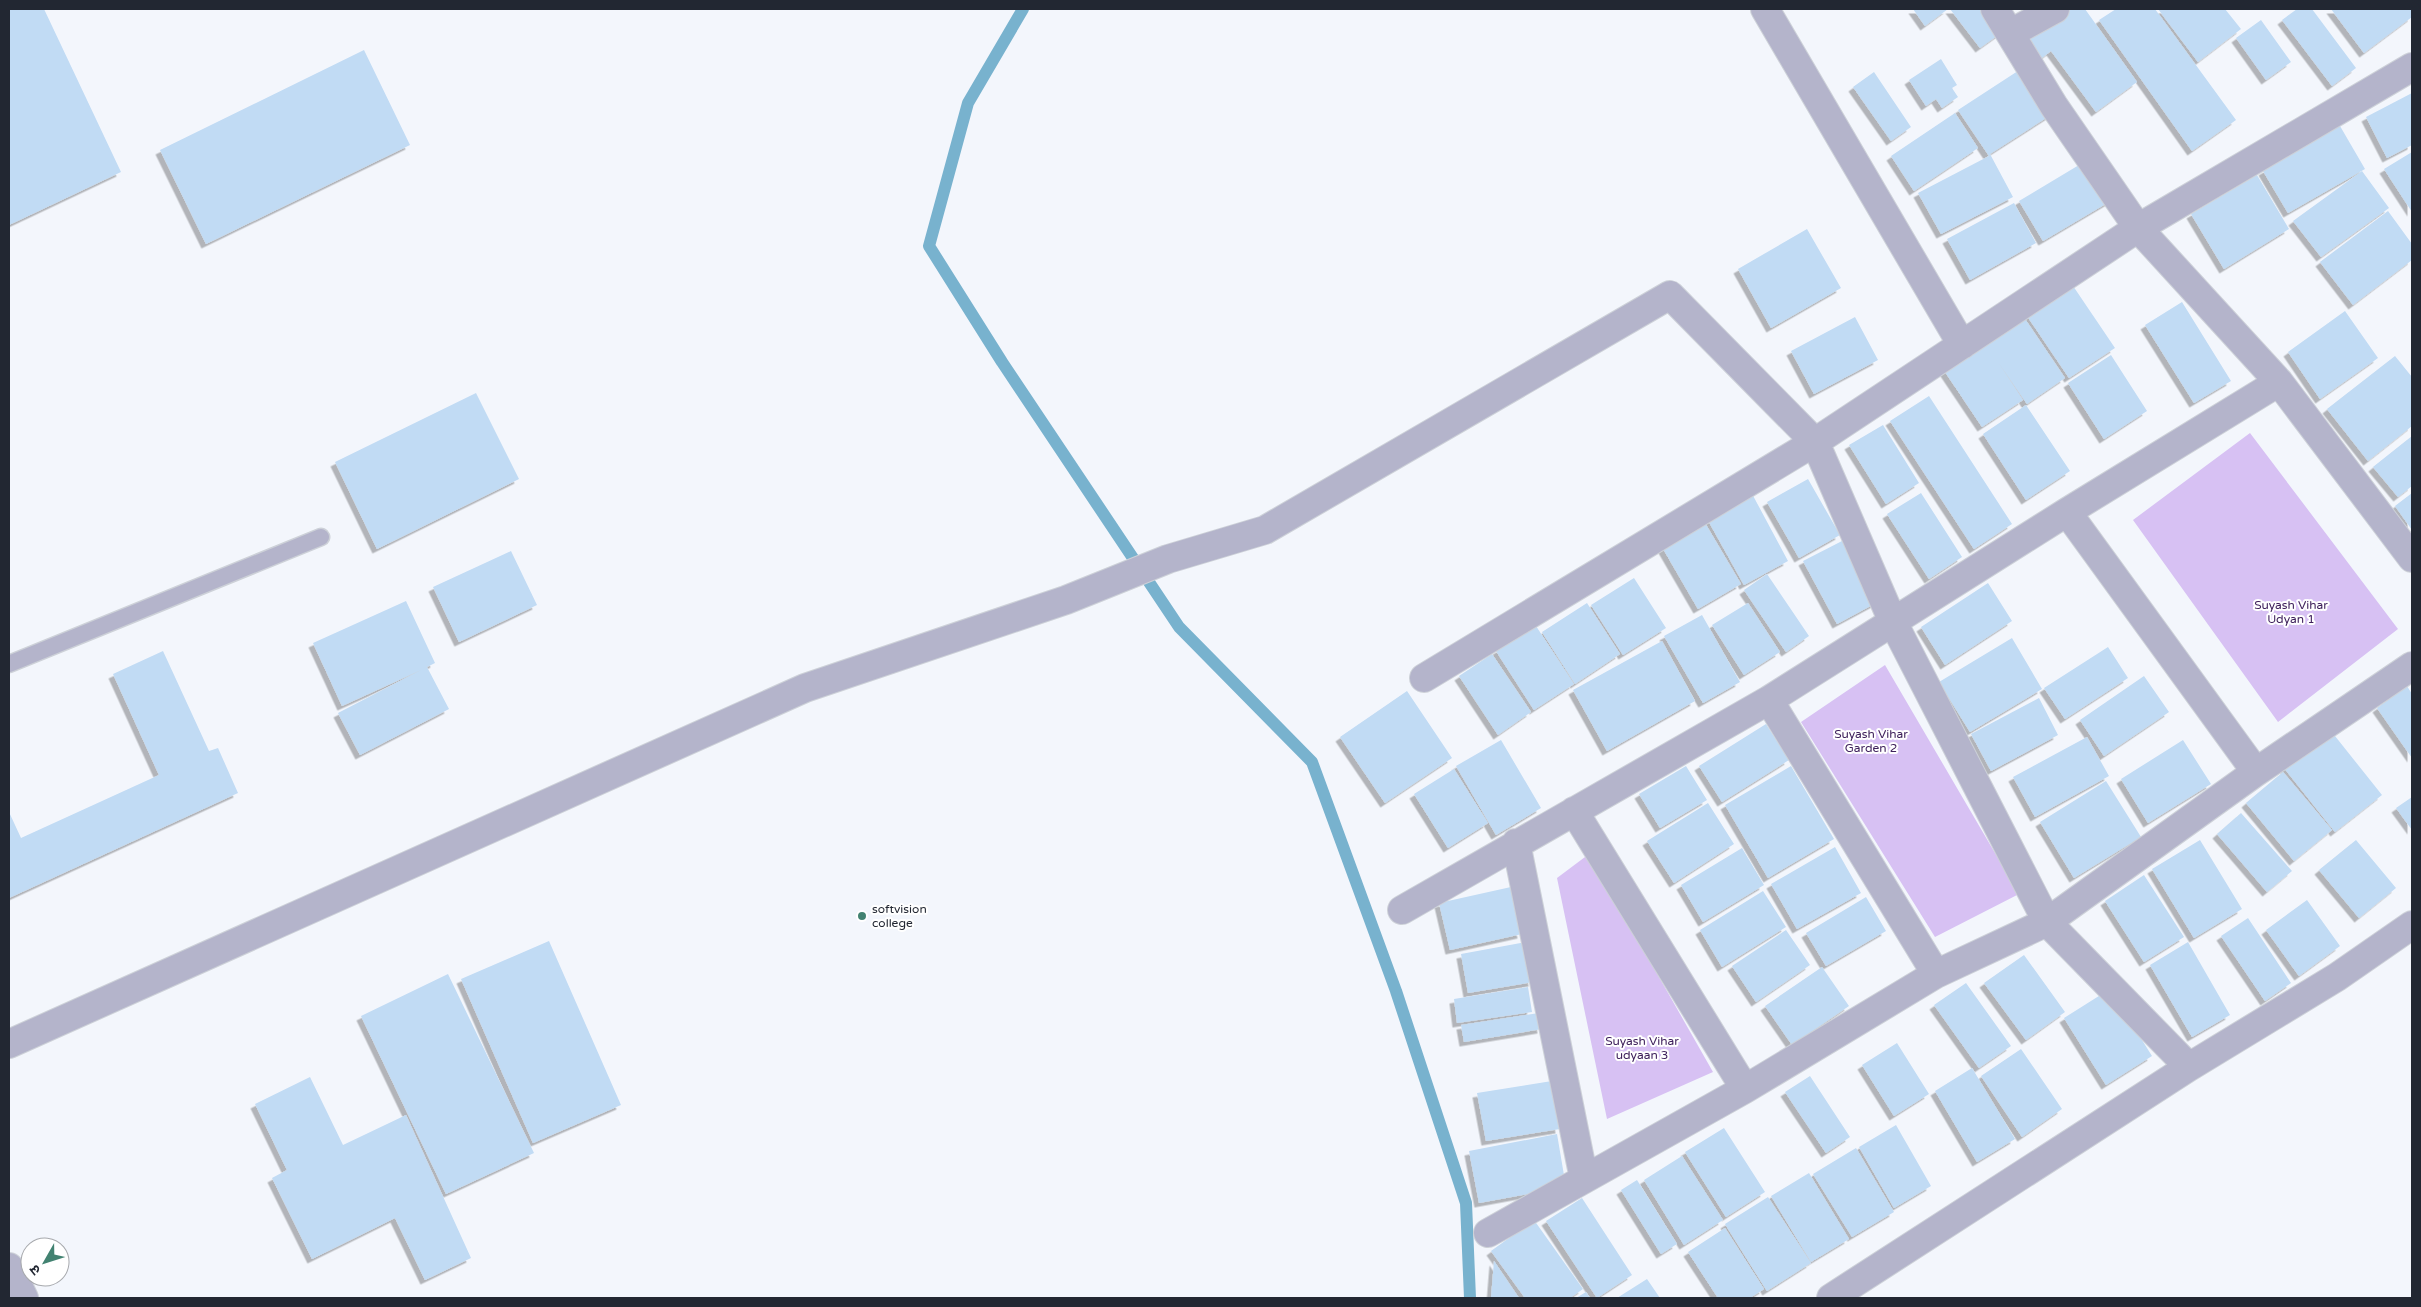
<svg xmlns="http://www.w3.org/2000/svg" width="2421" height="1307" font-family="'Varela Round','Noto Sans Devanagari',sans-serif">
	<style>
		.green { fill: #d7c1f3 }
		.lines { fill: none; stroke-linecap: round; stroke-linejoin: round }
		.stream { stroke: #78b2ce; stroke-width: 12 }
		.building { fill: #c1dbf4; filter: url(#shadow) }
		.service-casing { stroke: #cdd1d8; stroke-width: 19 }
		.minor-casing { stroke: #cdd1d8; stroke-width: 30 }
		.service { stroke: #b4b4cb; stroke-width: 16 }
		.minor { stroke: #b4b4cb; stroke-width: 28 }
		.poi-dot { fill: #428271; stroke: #fff; stroke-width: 2 }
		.labels { text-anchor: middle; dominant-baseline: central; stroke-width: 4; stroke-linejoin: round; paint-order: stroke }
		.park-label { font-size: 12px; fill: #3f215c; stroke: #fff }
		.poi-label { font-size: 12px; fill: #222732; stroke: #fff; text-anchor: start }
	</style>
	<defs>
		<filter id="shadow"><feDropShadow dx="-4.5" dy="4.5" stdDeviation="0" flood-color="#0004"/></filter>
	</defs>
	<rect width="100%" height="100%" fill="#f3f6fc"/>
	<path class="green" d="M 2250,433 L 2398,629 L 2278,722 L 2133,520 Z
		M 1885,665 L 2019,894 L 1935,937 L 1801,722 Z
		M 1589,854 L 1713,1072 L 1607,1119 L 1557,878 Z"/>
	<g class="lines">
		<path class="stream" d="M 1023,9 L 968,103 L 929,246 L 1002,362 L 1179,627 L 1312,762 L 1396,991 L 1466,1203 L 1470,1298"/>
	</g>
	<path class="building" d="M 9,9 L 44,9 L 121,172 L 9,225 Z
		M 1913,9 L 1948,9 L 1925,26 Z
		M 1950,9 L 1984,9 L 2001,33 L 1980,48 Z
		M 2067,9 L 2085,9 L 2137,82 L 2096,112 L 2051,51 L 2038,61 L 2018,39 Z
		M 2116,9 L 2155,9 L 2236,120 L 2192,151 L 2099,20 Z
		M 2158,9 L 2225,9 L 2241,29 L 2198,62 Z
		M 2297,9 L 2312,9 L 2356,68 L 2332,86 L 2282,20 Z
		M 2331,9 L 2412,9 L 2412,17 L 2364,53 Z
		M 2261,20 L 2291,62 L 2266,80 L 2236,38 Z
		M 364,50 L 410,145 L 206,244 L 160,150 Z
		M 1941,59 L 1957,85 L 1952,88 L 1958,97 L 1942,108 L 1936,99 L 1926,106 L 1909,80 Z
		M 2024,67 L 2054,113 L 1990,154 L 2013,197 L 1941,234 L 1918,193 L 1989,156 L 1958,110 Z
		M 1874,72 L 1911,127 L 1891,141 L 1853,87 Z
		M 2412,93 L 2412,145 L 2387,158 L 2366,117 Z
		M 1955,113 L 1978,148 L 1914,191 L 1891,156 Z
		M 2340,126 L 2365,169 L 2288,213 L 2263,171 Z
		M 2412,152 L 2412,212 L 2384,169 Z
		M 2089,159 L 2114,199 L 2043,241 L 2019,201 Z
		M 2362,171 L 2389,208 L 2321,257 L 2293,221 Z
		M 2257,175 L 2289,229 L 2224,269 L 2191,214 Z
		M 2014,203 L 2036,243 L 1970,280 L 1947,239 Z
		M 2388,211 L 2412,244 L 2412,260 L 2353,305 L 2320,262 Z
		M 1807,229 L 1841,288 L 1771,328 L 1738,269 Z
		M 2069,280 L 2115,348 L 2069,378 L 2023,310 Z
		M 2182,302 L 2231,381 L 2194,403 L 2145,325 Z
		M 2345,311 L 2378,358 L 2320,399 L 2288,352 Z
		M 2023,316 L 2065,378 L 2027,404 L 1998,362 L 2023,400 L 1982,427 L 1941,366 Z
		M 1855,317 L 1878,360 L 1814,394 L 1791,351 Z
		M 2111,355 L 2147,411 L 2104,439 L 2068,383 Z
		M 2395,356 L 2412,377 L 2412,426 L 2368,461 L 2327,409 Z
		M 476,393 L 519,479 L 377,549 L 335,462 Z
		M 1929,396 L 2012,524 L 1974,549 L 1890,421 Z
		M 2026,405 L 2070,471 L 2026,500 L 1983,434 Z
		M 1883,425 L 1919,483 L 1886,504 L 1849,445 Z
		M 2412,436 L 2412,486 L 2398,497 L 2373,467 Z
		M 1808,479 L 1840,535 L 1799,558 L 1767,502 Z
		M 1750,490 L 1788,561 L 1744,585 L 1705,515 Z
		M 1921,493 L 1962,557 L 1929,579 L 1887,514 Z
		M 2412,493 L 2412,530 L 2395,506 Z
		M 1705,523 L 1741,584 L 1698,609 L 1662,547 Z
		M 1842,541 L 1876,603 L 1837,624 L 1803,561 Z
		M 511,551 L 537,605 L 459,642 L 433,587 Z
		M 1767,574 L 1809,636 L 1786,652 L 1744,590 Z
		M 1634,578 L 1666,628 L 1623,655 L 1591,605 Z
		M 1988,583 L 2012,621 L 1945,665 L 1921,627 Z
		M 406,601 L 435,663 L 427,667 L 449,709 L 360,755 L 338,713 L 421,670 L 342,706 L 313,643 Z
		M 1587,603 L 1620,654 L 1575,684 L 1542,632 Z
		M 1748,603 L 1780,652 L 1744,675 L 1712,625 Z
		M 1702,615 L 1740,682 L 1703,703 L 1664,636 Z
		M 1536,626 L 1574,684 L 1534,710 L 1496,651 Z
		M 2012,638 L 2042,689 L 1970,732 L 1939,682 Z
		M 1662,641 L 1695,701 L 1607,751 L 1573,690 Z
		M 2108,647 L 2128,678 L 2065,719 L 2044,688 Z
		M 163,651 L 209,751 L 218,748 L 238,793 L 9,898 L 9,812 L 21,838 L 159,775 L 113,674 Z
		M 1492,654 L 1531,712 L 1498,735 L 1459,676 Z
		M 2144,676 L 2169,712 L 2104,756 L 2080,720 Z
		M 2407,686 L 2412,694 L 2412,758 L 2377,708 Z
		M 1407,691 L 1452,758 L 1385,803 L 1340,737 Z
		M 2039,698 L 2058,735 L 1991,771 L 1971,734 Z
		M 1766,724 L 1789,760 L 1722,802 L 1699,766 Z
		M 2331,731 L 2382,795 L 2335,832 L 2284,768 Z
		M 2087,737 L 2109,776 L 2035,817 L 2013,777 Z
		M 1501,740 L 1541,808 L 1496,835 L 1456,766 Z
		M 2183,740 L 2211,784 L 2148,823 L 2121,779 Z
		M 1686,766 L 1707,800 L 1660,828 L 1639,794 Z
		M 1791,766 L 1834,839 L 1768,878 L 1725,805 Z
		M 1454,769 L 1488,823 L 1448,848 L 1414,794 Z
		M 2283,772 L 2332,830 L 2294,861 L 2246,803 Z
		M 2106,781 L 2141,837 L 2074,878 L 2040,822 Z
		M 2412,797 L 2412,830 L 2396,808 Z
		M 1708,803 L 1734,844 L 1674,883 L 1647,841 Z
		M 2241,813 L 2292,871 L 2267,892 L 2217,834 Z
		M 2200,840 L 2242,909 L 2194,938 L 2152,869 Z
		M 2356,840 L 2396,888 L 2359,918 L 2319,870 Z
		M 1835,847 L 1861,893 L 1797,929 L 1771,884 Z
		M 1742,848 L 1764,885 L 1703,922 L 1681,885 Z
		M 2144,875 L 2184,937 L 2144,962 L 2105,901 Z
		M 1511,887 L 1522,934 L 1450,950 L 1439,903 Z
		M 1763,891 L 1786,927 L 1722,967 L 1700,930 Z
		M 1866,897 L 1886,931 L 1826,966 L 1806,933 Z
		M 2307,900 L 2340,946 L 2299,976 L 2266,930 Z
		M 2248,918 L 2291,983 L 2265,1001 L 2221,936 Z
		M 1786,930 L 1810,965 L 1756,1002 L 1732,966 Z
		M 549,941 L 621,1105 L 533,1143 L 461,979 Z
		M 1526,942 L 1533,982 L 1468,993 L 1461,954 Z
		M 2188,942 L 2230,1015 L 2192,1037 L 2150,965 Z
		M 2024,955 L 2065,1012 L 2026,1040 L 1984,983 Z
		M 1822,967 L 1849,1006 L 1792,1045 L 1765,1006 Z
		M 448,974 L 534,1153 L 446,1194 L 361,1016 Z
		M 1966,983 L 2011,1046 L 1979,1068 L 1934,1005 Z
		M 1528,987 L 1532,1012 L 1457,1023 L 1454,999 Z
		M 2110,989 L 2152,1056 L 2106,1085 L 2064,1018 Z
		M 1539,1013 L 1542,1029 L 1464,1042 L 1461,1025 Z
		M 1897,1043 L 1929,1094 L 1894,1116 L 1862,1065 Z
		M 2021,1049 L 2062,1109 L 2022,1137 L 1981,1076 Z
		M 1972,1068 L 2015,1139 L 1977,1162 L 1935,1091 Z
		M 1810,1076 L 1850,1137 L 1826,1153 L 1785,1092 Z
		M 310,1077 L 343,1145 L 406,1115 L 471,1258 L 425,1280 L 395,1218 L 312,1259 L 272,1178 L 287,1170 L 255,1104 Z
		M 1552,1081 L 1560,1129 L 1486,1141 L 1477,1093 Z
		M 1896,1125 L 1931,1186 L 1894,1208 L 1859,1147 Z
		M 1724,1128 L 1765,1192 L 1726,1217 L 1685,1152 Z
		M 1557,1134 L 1566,1187 L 1479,1203 L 1469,1151 Z
		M 1856,1148 L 1894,1212 L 1852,1237 L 1813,1174 Z
		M 1682,1156 L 1723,1220 L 1684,1245 L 1644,1180 Z
		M 1809,1173 L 1849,1239 L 1811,1262 L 1771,1196 Z
		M 1637,1180 L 1677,1244 L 1661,1254 L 1621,1190 Z
		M 1768,1197 L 1811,1263 L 1767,1291 L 1725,1224 Z
		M 1582,1198 L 1632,1275 L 1597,1298 L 1546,1221 Z
		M 1534,1220 L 1583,1289 L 1570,1298 L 1525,1298 L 1491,1251 Z
		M 1725,1228 L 1764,1289 L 1750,1298 L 1718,1298 L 1688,1252 Z
		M 1494,1261 L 1519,1298 L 1491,1298 Z
		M 1647,1279 L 1660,1298 L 1617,1298 Z
		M 1586,1292 L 1590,1298 L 1576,1298 Z"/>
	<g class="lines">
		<g class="service-casing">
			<path id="service" d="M 9,664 L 321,537"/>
		</g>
		<g class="minor-casing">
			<path id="minor" d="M 1765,9 L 1962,345
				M 1995,9 L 2054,106 L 2138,228 L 2279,382 L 2412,558
				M 2011,33 L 2055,9
				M 2067,512 L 2256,772
				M 1424,678 L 1815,442 L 2138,228 L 2412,67
				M 1769,700 L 1936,974
				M 1574,811 L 1745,1089
				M 1516,843 L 1584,1179
				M 1402,910 L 1769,700 L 2067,512 L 2279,382
				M 9,1044 L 805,688 L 1066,600 L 1168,559 L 1265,530 L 1670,295 L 1815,442 L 1893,622 L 2047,922 L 2189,1067
				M 1488,1233 L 1745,1089 L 1936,974 L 2047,922 L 2256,772 L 2412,666
				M 9,1267 L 24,1298
				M 1831,1298 L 2189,1067 L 2337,977 L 2412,925"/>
		</g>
		<use href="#service" class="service"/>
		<use href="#minor" class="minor"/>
	</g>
	<circle class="poi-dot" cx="862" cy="916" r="5"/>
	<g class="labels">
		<g class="park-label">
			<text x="2291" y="605">Suyash Vihar<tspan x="2291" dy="14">Udyan 1</tspan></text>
			<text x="1871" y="734">Suyash Vihar<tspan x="1871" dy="14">Garden 2</tspan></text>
			<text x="1642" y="1041">Suyash Vihar<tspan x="1642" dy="14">udyaan 3</tspan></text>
		</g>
		<g class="poi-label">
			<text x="872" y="909">softvision<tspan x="872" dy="14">college</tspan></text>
		</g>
	</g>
	<rect width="2421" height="1307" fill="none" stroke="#222732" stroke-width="20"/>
	<g transform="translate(45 1262) rotate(231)"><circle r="24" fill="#ffffff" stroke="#a7a9ad"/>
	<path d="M0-4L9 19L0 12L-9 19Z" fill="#428271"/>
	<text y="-8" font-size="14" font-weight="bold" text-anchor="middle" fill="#222732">उ</text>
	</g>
</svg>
